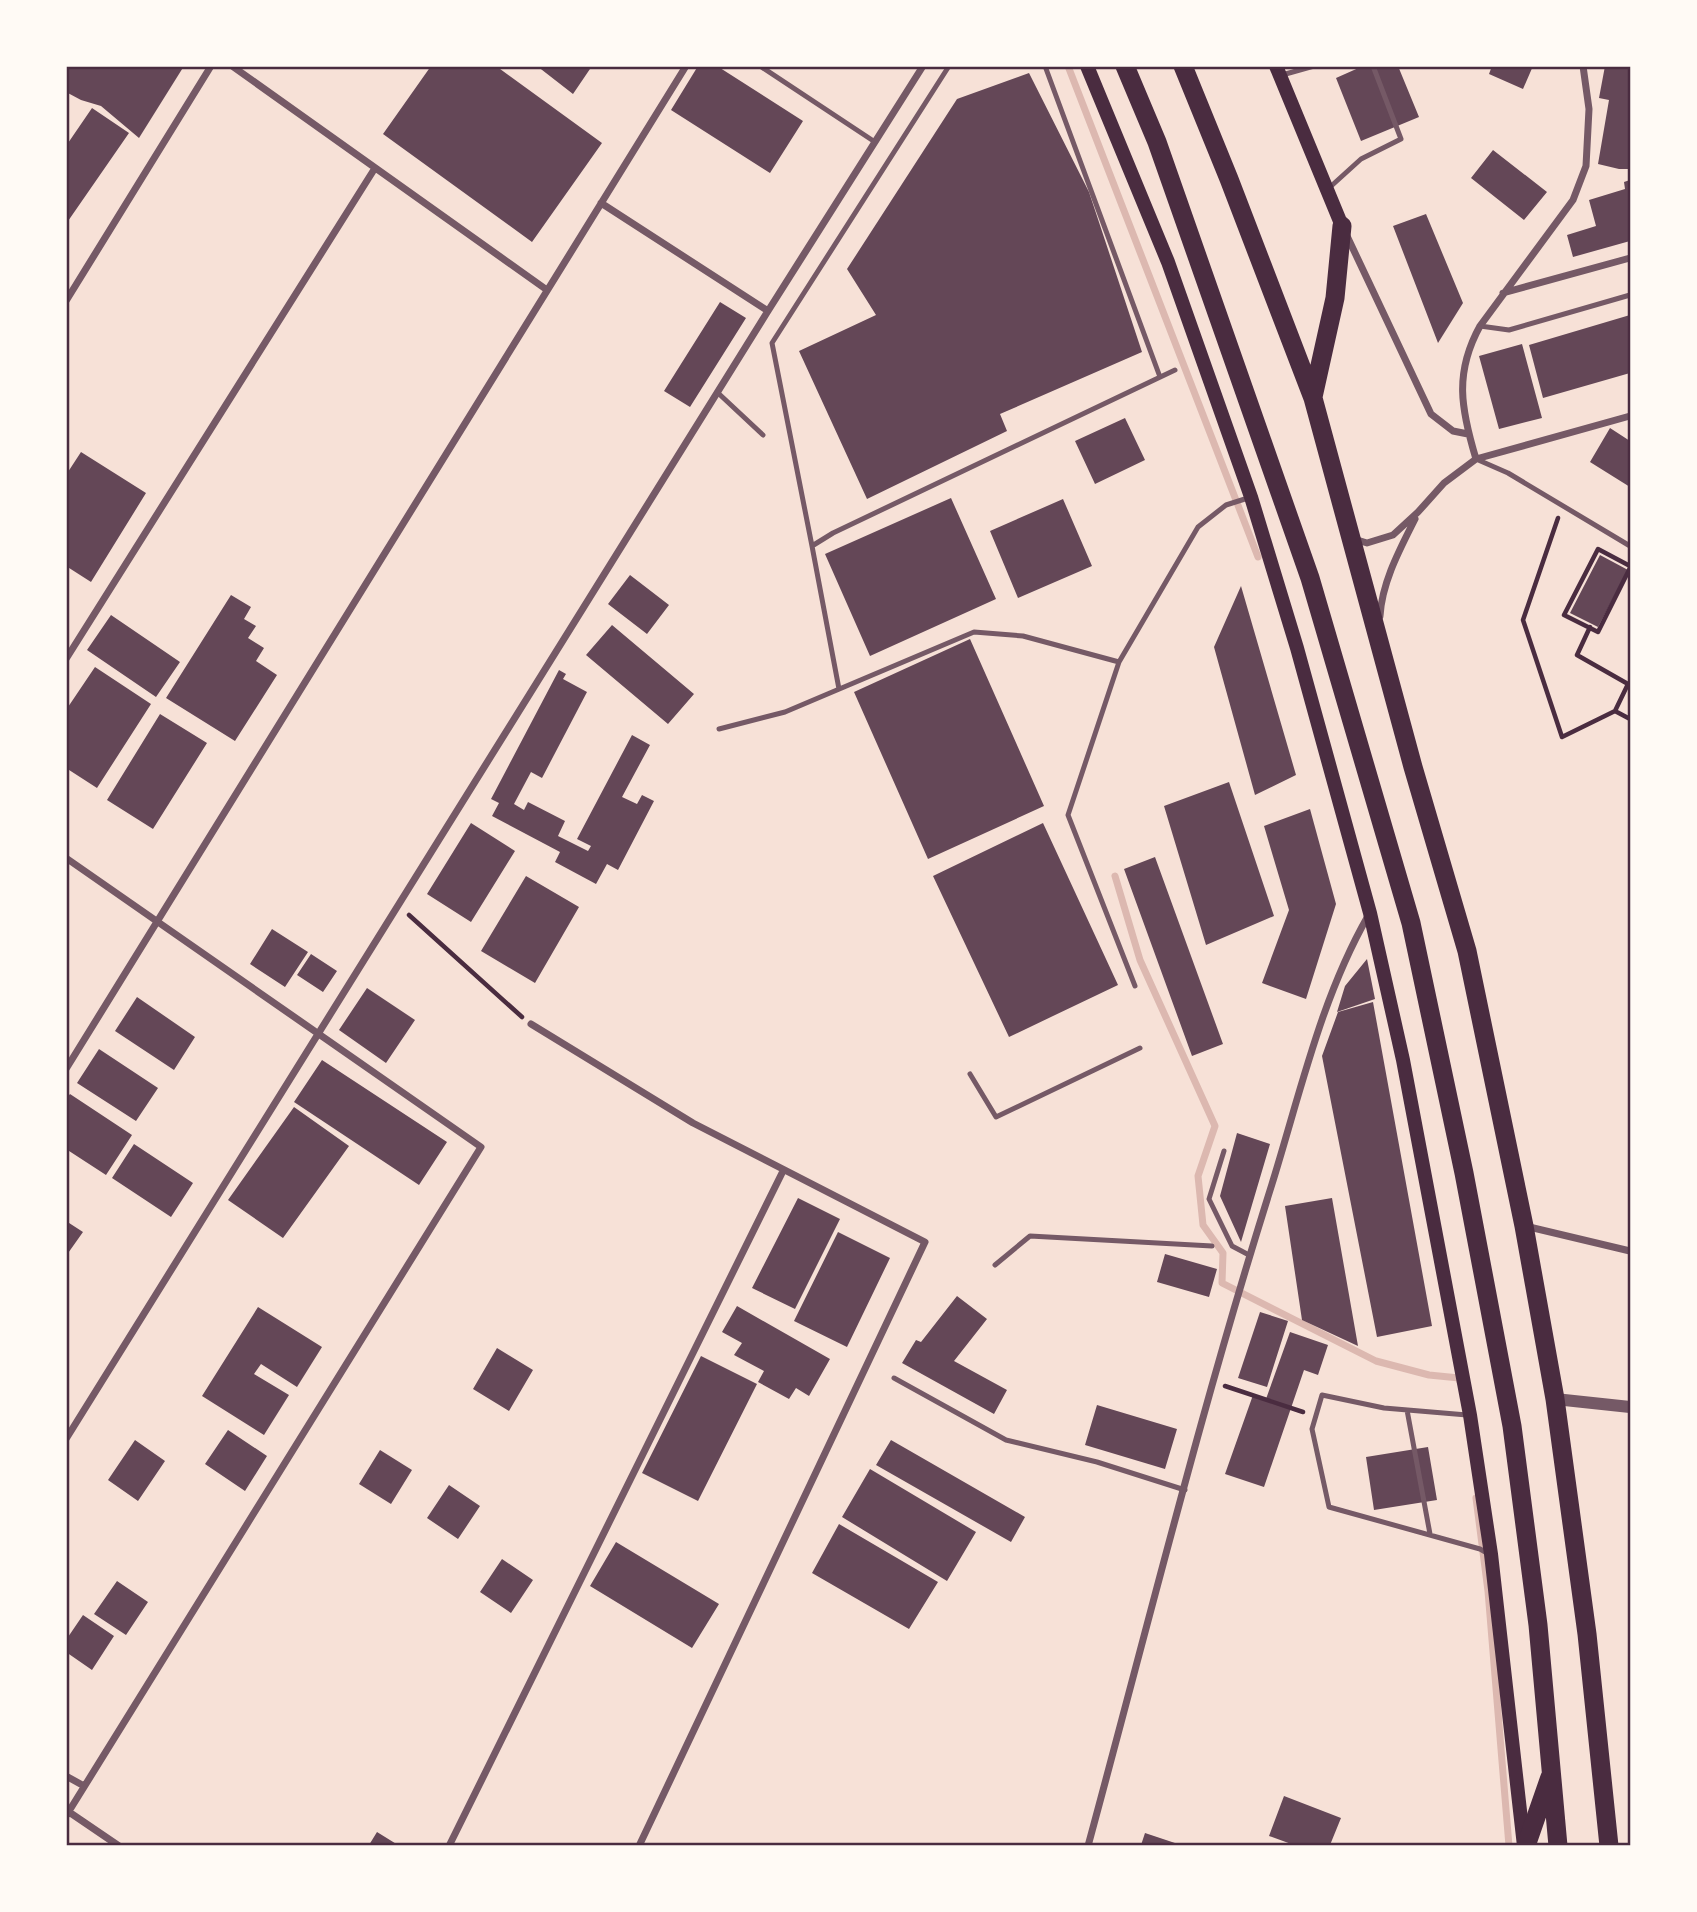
<svg xmlns="http://www.w3.org/2000/svg" width="1697" height="1912" font-family="'Space Grotesk',sans-serif">
	<style>
		.lines { fill: none; stroke-linecap: round; stroke-linejoin: round }
		.stream { stroke: #dcb8b0; stroke-width: 7 }
		.building { fill: #644757 }
		.path { stroke: #4a2c40; stroke-width: 4.5 }
		.service { stroke: #755966; stroke-width: 5 }
		.minor { stroke: #755966; stroke-width: 7 }
		.tertiary { stroke: #755966; stroke-width: 12 }
		.secondary { stroke: #4a2c40; stroke-width: 14 }
		.trunk { stroke: #4a2c40; stroke-width: 19 }
		.neatline { fill: none; stroke: #4a2c40; stroke-width: 2.5 }
	</style>
	<rect width="100%" height="100%" fill="#f7e1d7"/>
	<g class="lines">
		<path class="stream" d="M 1068,66 L 1258,557
			M 1115,876 L 1140,960 L 1215,1126 L 1198,1176 L 1203,1225 L 1223,1253 L 1222,1283 L 1376,1361 L 1429,1375 L 1459,1378 L 1460,1382
			M 1476,1498 L 1488,1591 L 1509,1846"/>
	</g>
	<path class="building" d="M 66,66 L 184,66 L 139,138 L 101,106 L 81,100 L 66,92 Z
		M 431,66 L 496,66 L 602,143 L 532,242 L 383,134 Z
		M 537,66 L 592,66 L 573,94 Z
		M 698,66 L 717,66 L 803,121 L 770,173 L 671,110 Z
		M 1363,66 L 1398,66 L 1419,117 L 1361,141 L 1336,78 Z
		M 1492,66 L 1533,66 L 1523,89 L 1489,74 Z
		M 1605,66 L 1630,66 L 1630,169 L 1619,169 L 1598,164 L 1609,100 L 1599,98 Z
		M 1029,73 L 1089,192 L 1142,352 L 1000,414 L 1007,431 L 867,499 L 799,351 L 876,315 L 847,269 L 957,99 Z
		M 92,108 L 129,133 L 66,224 L 66,146 Z
		M 1493,150 L 1547,192 L 1524,220 L 1471,178 Z
		M 1630,180 L 1630,241 L 1573,257 L 1567,235 L 1596,226 L 1589,200 L 1625,189 L 1624,182 Z
		M 1426,214 L 1463,303 L 1438,343 L 1393,226 Z
		M 720,302 L 746,318 L 690,407 L 664,391 Z
		M 1630,315 L 1630,373 L 1543,398 L 1529,345 Z
		M 1522,344 L 1542,418 L 1499,429 L 1479,356 Z
		M 1125,418 L 1145,460 L 1095,484 L 1075,441 Z
		M 1610,428 L 1630,441 L 1630,487 L 1590,462 Z
		M 81,452 L 146,493 L 91,582 L 66,566 L 66,475 Z
		M 951,498 L 996,599 L 870,656 L 825,554 Z
		M 1063,499 L 1092,566 L 1018,598 L 990,531 Z
		M 1600,555 L 1628,570 L 1598,627 L 1570,613 Z
		M 630,575 L 669,605 L 647,634 L 608,604 Z
		M 1241,586 L 1296,775 L 1255,795 L 1214,647 Z
		M 231,595 L 251,607 L 244,619 L 256,626 L 248,638 L 264,648 L 256,661 L 277,675 L 235,741 L 166,698 Z
		M 111,615 L 180,662 L 156,697 L 87,650 Z
		M 612,625 L 694,694 L 668,724 L 586,655 Z
		M 970,639 L 1044,806 L 928,859 L 854,692 Z
		M 95,667 L 151,704 L 97,788 L 66,768 L 66,710 Z
		M 559,670 L 566,674 L 563,679 L 587,692 L 542,778 L 531,772 L 514,804 L 524,810 L 528,802 L 565,821 L 558,836 L 588,851 L 591,846 L 577,839 L 632,735 L 650,745 L 622,797 L 637,804 L 642,795 L 654,801 L 618,870 L 607,864 L 596,884 L 555,862 L 560,852 L 492,816 L 499,803 L 491,799 Z
		M 160,714 L 207,743 L 153,829 L 107,800 Z
		M 1229,782 L 1274,916 L 1206,945 L 1164,806 Z
		M 1310,809 L 1336,904 L 1306,999 L 1262,983 L 1289,910 L 1264,826 Z
		M 471,823 L 515,851 L 471,922 L 427,894 Z
		M 1043,823 L 1118,985 L 1009,1037 L 933,876 Z
		M 1155,857 L 1223,1044 L 1192,1056 L 1124,869 Z
		M 526,876 L 579,907 L 535,983 L 481,951 Z
		M 272,929 L 308,952 L 285,987 L 250,964 Z
		M 311,954 L 337,971 L 323,992 L 297,975 Z
		M 1367,959 L 1375,999 L 1337,1012 L 1345,986 Z
		M 367,988 L 415,1020 L 386,1063 L 339,1030 Z
		M 137,997 L 195,1037 L 174,1070 L 115,1031 Z
		M 1373,1002 L 1432,1326 L 1377,1337 L 1322,1056 L 1338,1012 Z
		M 99,1049 L 158,1088 L 136,1121 L 77,1083 Z
		M 322,1060 L 447,1142 L 419,1185 L 294,1102 Z
		M 70,1094 L 132,1135 L 106,1175 L 66,1149 L 66,1099 Z
		M 294,1107 L 349,1146 L 283,1238 L 228,1200 Z
		M 1237,1133 L 1270,1144 L 1241,1242 L 1220,1196 Z
		M 134,1144 L 193,1183 L 171,1217 L 112,1178 Z
		M 798,1198 L 840,1219 L 795,1309 L 752,1288 Z
		M 1332,1198 L 1358,1346 L 1302,1320 L 1285,1206 Z
		M 66,1221 L 83,1232 L 66,1256 Z
		M 838,1232 L 890,1258 L 847,1347 L 794,1321 Z
		M 1165,1254 L 1217,1269 L 1209,1297 L 1157,1282 Z
		M 957,1296 L 987,1319 L 954,1361 L 1007,1390 L 994,1414 L 902,1363 L 916,1340 L 921,1342 Z
		M 737,1306 L 830,1359 L 809,1396 L 796,1388 L 789,1399 L 758,1382 L 764,1371 L 734,1355 L 742,1343 L 722,1332 Z
		M 258,1307 L 322,1347 L 297,1387 L 261,1364 L 254,1374 L 289,1395 L 264,1435 L 202,1396 Z
		M 1260,1312 L 1288,1321 L 1267,1387 L 1238,1378 Z
		M 1290,1332 L 1328,1345 L 1318,1375 L 1304,1370 L 1264,1487 L 1225,1474 L 1253,1395 L 1266,1399 Z
		M 497,1348 L 533,1370 L 509,1411 L 473,1389 Z
		M 701,1356 L 757,1384 L 698,1501 L 642,1473 Z
		M 1097,1405 L 1177,1429 L 1165,1469 L 1085,1445 Z
		M 228,1430 L 267,1456 L 245,1491 L 205,1464 Z
		M 135,1440 L 165,1461 L 138,1501 L 108,1480 Z
		M 891,1440 L 1025,1517 L 1011,1542 L 876,1465 Z
		M 1428,1447 L 1437,1500 L 1374,1510 L 1366,1457 Z
		M 380,1450 L 412,1470 L 391,1504 L 359,1484 Z
		M 870,1469 L 976,1532 L 947,1581 L 842,1517 Z
		M 449,1485 L 480,1506 L 458,1539 L 427,1518 Z
		M 839,1524 L 938,1582 L 909,1629 L 812,1573 Z
		M 616,1542 L 719,1604 L 692,1648 L 590,1586 Z
		M 502,1559 L 533,1580 L 511,1613 L 480,1592 Z
		M 117,1581 L 148,1602 L 126,1635 L 94,1614 Z
		M 83,1615 L 114,1636 L 92,1670 L 66,1652 L 66,1640 Z
		M 1284,1796 L 1341,1818 L 1330,1845 L 1294,1845 L 1269,1836 Z
		M 377,1832 L 398,1845 L 369,1845 Z
		M 1145,1833 L 1175,1843 L 1174,1845 L 1141,1845 Z"/>
	<g class="lines">
		<path class="path" d="M 1558,518 L 1523,620 L 1562,737 L 1615,711 L 1628,684 L 1577,655 L 1590,627
			M 1630,566 L 1598,549 L 1564,615 L 1598,632 L 1630,568
			M 1615,711 L 1630,719
			M 409,915 L 522,1017
			M 1225,1386 L 1303,1412"/>
		<path class="service" d="M 760,66 L 875,142
			M 1045,66 L 1160,377
			M 1282,75 L 1314,66
			M 1329,188 L 1361,159 L 1401,139 L 1373,66
			M 1480,326 L 1509,330 L 1630,295
			M 717,392 L 763,435
			M 1476,459 L 1508,473 L 1630,546
			M 812,546 L 772,343 L 949,66
			M 839,689 L 812,546 L 833,533 L 1175,370
			M 719,729 L 785,712 L 974,632 L 1023,636 L 1119,662
			M 1135,986 L 1068,815 L 1119,662 L 1198,527 L 1226,505 L 1248,498
			M 970,1074 L 996,1117 L 1140,1048
			M 1224,1151 L 1209,1199 L 1232,1246 L 1249,1255
			M 995,1265 L 1030,1236 L 1212,1246
			M 894,1378 L 1006,1440 L 1097,1462 L 1185,1490
			M 1407,1410 L 1430,1534
			M 1467,1415 L 1384,1408 L 1322,1395 L 1312,1429 L 1329,1507 L 1480,1549 L 1487,1553"/>
		<path class="minor" d="M 232,66 L 547,290
			M 601,203 L 768,311
			M 1347,236 L 1431,414 L 1453,431 L 1468,434
			M 1503,293 L 1630,258
			M 66,301 L 211,66
			M 1476,459 C 1461,409 1454,373 1480,326 L 1573,200 L 1586,166 L 1589,109 L 1583,66
			M 1354,539 L 1367,543 L 1393,535 L 1418,512 L 1444,483 L 1476,459 L 1630,416
			M 1380,616 C 1382,582 1400,549 1415,519
			M 66,659 L 375,168
			M 66,858 L 481,1147 L 66,1816
			M 531,1024 L 693,1123 L 925,1242 L 639,1846
			M 66,1069 L 686,66
			M 1525,1226 L 1630,1251
			M 66,1439 L 768,311 L 923,66
			M 66,1776 L 84,1786
			M 69,1812 L 119,1846
			M 449,1846 L 783,1171
			M 1088,1846 C 1148,1625 1203,1402 1272,1184 C 1300,1094 1321,998 1368,916"/>
		<path class="tertiary" d="M 1555,1399 L 1630,1407"/>
		<path class="secondary" d="M 1087,66 L 1168,262 L 1251,497 L 1297,648 L 1370,913 L 1403,1060 L 1470,1415 L 1491,1554 L 1524,1846
			M 1276,66 L 1342,226"/>
		<path class="trunk" d="M 1125,66 L 1157,142 L 1310,578 L 1411,923 L 1464,1173 L 1512,1426 L 1538,1625 L 1558,1846
			M 1183,66 L 1229,179 L 1313,398 L 1413,767 L 1467,951 L 1524,1226 L 1555,1399 L 1587,1634 L 1609,1846
			M 1313,397 L 1335,298 L 1342,226
			M 1526,1846 L 1550,1777"/>
	</g>
	<rect width="1697" height="1912" fill="none" stroke="#fffaf5" stroke-width="136"/>
	<rect x="68" y="68" width="1561" height="1776" class="neatline"/>
</svg>
